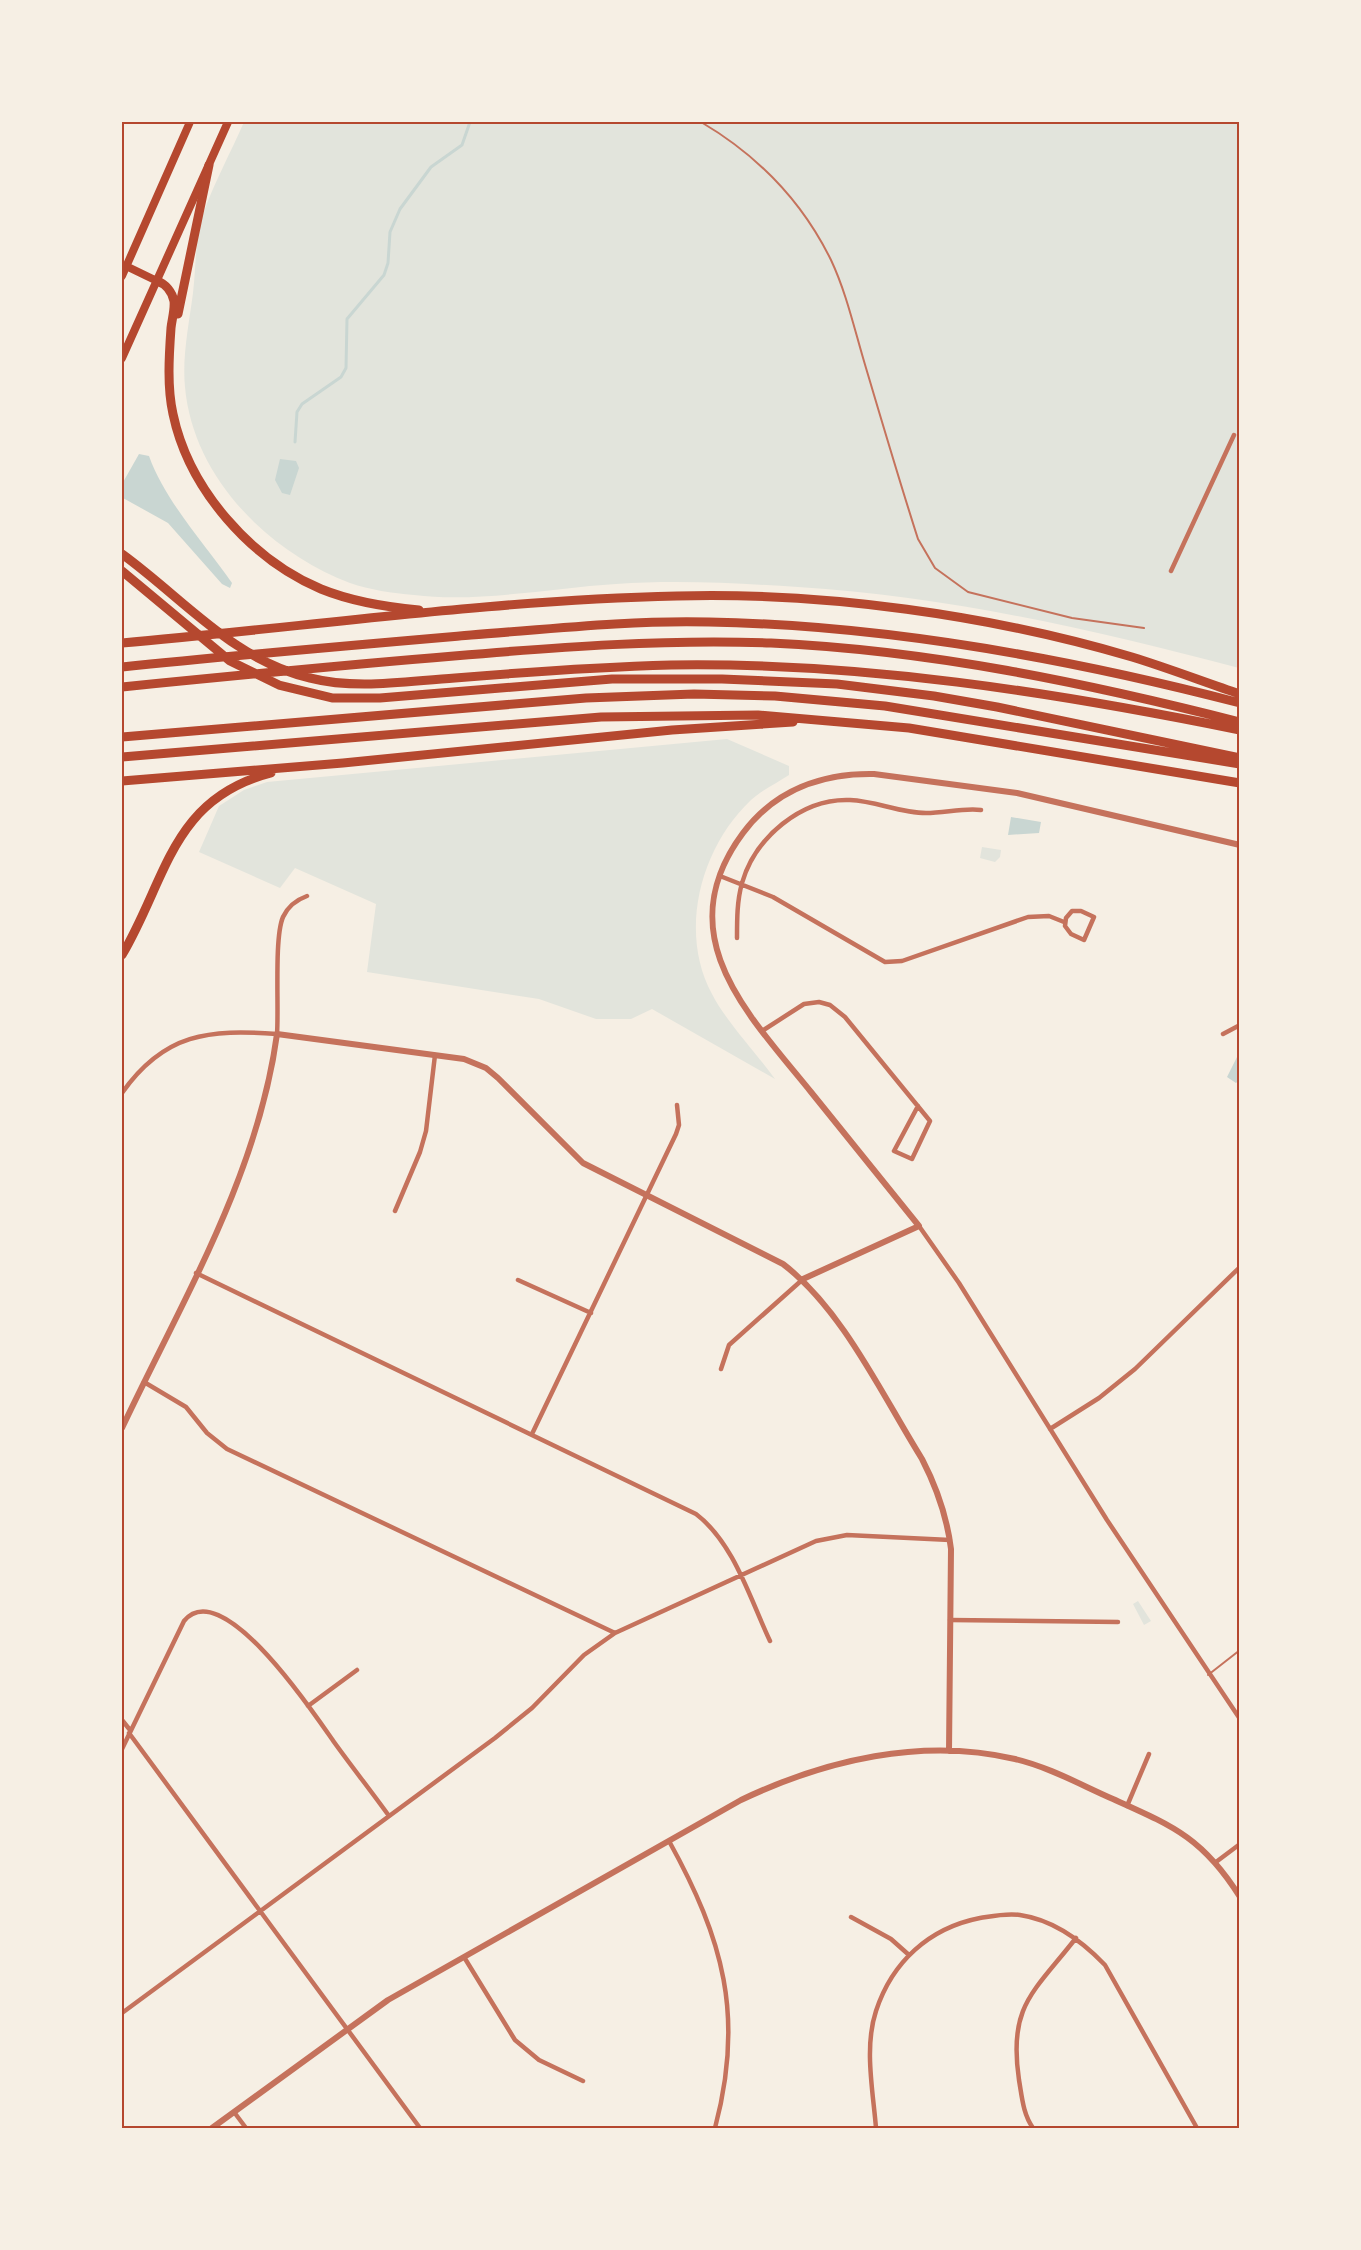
<svg xmlns="http://www.w3.org/2000/svg" width="1361" height="2250" font-family="'Varela Round',sans-serif">
	<style>
		.green { fill: #e2e4dc }
		.water { fill: #c9d6d2 }
		.lines { fill: none; stroke-linecap: round; stroke-linejoin: round }
		.stream { stroke: #c9d6d2; stroke-width: 3 }
		.service { stroke: #c5725c; stroke-width: 2 }
		.minor { stroke: #c5725c; stroke-width: 4.5 }
		.tertiary { stroke: #c5725c; stroke-width: 6 }
		.primary { stroke: #b5482f; stroke-width: 8 }
		.motorway { stroke: #b5482f; stroke-width: 9 }
		.neatline { fill: none; stroke: #b5482f; stroke-width: 2 }
	</style>
	<rect width="100%" height="100%" fill="#f6efe4"/>
	<path class="green" d="M 244,122 L 1239,122 L 1239,668 C 1095,630 947,596 798,587 C 738,583 676,580 616,584 C 551,588 478,603 414,595 C 392,593 370,590 350,583 C 268,552 193,477 185,387 C 182,357 189,324 193,293 C 196,268 195,238 203,214 C 214,183 231,152 244,122 Z
		M 727,739 L 789,766 L 789,775 C 777,783 762,790 751,800 C 701,847 678,931 712,994 C 725,1020 757,1054 775,1079 L 652,1009 L 631,1019 L 596,1019 L 539,999 L 367,972 L 376,904 L 295,868 L 280,888 L 199,852 L 219,806 L 244,790 L 267,782 Z
		M 982,847 L 1001,850 L 1000,857 L 995,862 L 980,858 Z
		M 1138,1601 L 1151,1621 L 1144,1625 L 1133,1604 Z"/>
	<path class="water" d="M 139,454 L 149,456 C 165,501 205,544 232,583 L 230,588 L 222,584 L 168,523 L 123,498 L 122,484 Z
		M 280,459 L 296,461 L 299,468 L 290,495 L 282,493 L 275,480 Z
		M 1011,817 L 1041,822 L 1039,833 L 1008,835 Z
		M 1239,1053 L 1239,1080 L 1236,1083 L 1227,1077 Z"/>
	<g class="lines">
		<path class="stream" d="M 295,442 L 297,412 L 302,404 L 341,377 L 346,368 L 347,319 L 384,275 L 388,263 L 390,232 L 400,209 L 431,167 L 462,145 L 470,122"/>
		<path class="service" d="M 701,122 C 757,155 802,201 831,260 C 847,294 855,332 866,368 C 883,425 900,483 918,539 L 935,568 L 968,592 L 1072,618 L 1144,628
			M 1208,1675 L 1240,1650"/>
		<path class="minor" d="M 1171,571 L 1234,435
			M 720,876 L 773,897 L 885,962 L 902,961 L 1028,917 L 1049,916 L 1064,922
			M 1072,911 L 1081,911 L 1094,917 L 1084,940 L 1071,934 L 1065,926 L 1066,918 Z
			M 737,938 C 737,919 737,901 742,883 C 755,838 801,798 850,800 C 876,801 900,813 926,813 C 945,813 962,808 981,810
			M 762,1031 L 804,1004 L 819,1002 L 830,1005 L 845,1017 L 930,1121 L 912,1159 L 894,1151 L 918,1106
			M 1223,1034 L 1240,1025
			M 122,1093 C 164,1033 209,1029 277,1034 C 279,1007 274,938 283,917 C 288,906 296,900 307,896
			M 395,1211 L 420,1152 L 426,1131 L 435,1055
			M 919,1226 L 959,1283 L 1107,1520 L 1240,1719
			M 196,1273 L 696,1514 C 734,1543 750,1599 770,1641
			M 518,1280 L 591,1313
			M 721,1369 L 729,1345 L 802,1280
			M 144,1382 L 186,1407 L 207,1433 L 227,1449 L 615,1633
			M 1050,1429 L 1099,1398 L 1135,1369 L 1240,1267
			M 532,1434 L 676,1134 L 679,1125 L 677,1105
			M 950,1620 L 1118,1622
			M 308,1706 L 357,1670
			M 122,1720 L 130,1730
			M 129,1733 L 420,2128
			M 122,1749 L 184,1621 C 222,1574 315,1715 334,1742 C 352,1767 371,1791 389,1816
			M 1127,1806 L 1149,1754
			M 669,1841 C 723,1939 745,2016 715,2128
			M 1216,1862 L 1240,1844
			M 851,1917 L 891,1939 L 909,1955
			M 464,1957 L 515,2040 L 539,2060 L 583,2081
			M 122,2013 L 495,1738 L 532,1708 L 584,1655 L 615,1633 L 816,1541 L 847,1535 L 950,1540
			M 234,2112 L 246,2128
			M 876,2128 C 873,2091 864,2047 876,2011 C 892,1962 929,1928 980,1918 C 993,1916 1006,1913 1020,1915 C 1054,1920 1082,1941 1105,1965 L 1197,2128
			M 1033,2128 C 1023,2114 1022,2097 1019,2080 C 1008,2006 1033,1993 1076,1938"/>
		<path class="tertiary" d="M 803,1279 L 919,1226 C 883,1181 847,1136 811,1092 C 748,1014 667,935 743,833 C 775,790 822,773 874,774 L 1017,793 L 1240,845
			M 122,1428 C 182,1301 258,1175 277,1034 L 464,1059 L 486,1068 L 498,1078 L 583,1163 L 783,1264 C 843,1310 882,1395 922,1459 C 937,1488 947,1517 951,1549 L 949,1751
			M 212,2128 L 388,2000 L 741,1800 C 825,1760 922,1737 1015,1759 C 1049,1767 1081,1785 1113,1799 C 1173,1826 1203,1838 1240,1897"/>
		<path class="primary" d="M 126,266 L 157,281
			M 122,276 L 190,122
			M 122,358 L 228,122"/>
		<path class="motorway" d="M 157,281 C 166,284 172,292 174,301 C 175,309 172,319 171,328 C 169,356 167,387 173,414 C 189,490 251,559 321,589 C 353,602 385,607 419,610
			M 178,314 L 209,165
			M 122,554 C 184,599 233,660 310,678 C 357,690 407,681 455,678 C 527,672 599,667 671,665 C 862,662 1053,692 1240,730
			M 122,571 L 230,661 L 279,685 L 333,698 L 380,698 L 612,679 L 722,679 L 837,684 L 934,696 L 997,707 L 1240,758
			M 122,643 C 306,627 491,600 677,596 C 825,592 990,615 1132,657 C 1168,668 1204,682 1240,694
			M 122,667 C 238,655 355,645 471,635 C 550,629 630,620 709,622 C 887,625 1067,658 1240,703
			M 122,687 C 232,676 343,665 454,656 C 560,647 665,639 771,643 C 929,650 1087,683 1240,722
			M 122,737 L 586,698 L 694,694 L 775,696 L 885,706 L 1240,764
			M 122,757 L 601,717 L 758,715 L 909,728 L 1240,783
			M 122,781 L 343,763 L 672,730 L 793,722
			M 122,955 C 167,879 171,799 271,773"/>
	</g>
	<rect width="1361" height="2250" fill="none" stroke="#f6efe4" stroke-width="246"/>
	<rect x="123" y="123" width="1115" height="2004" class="neatline"/>
</svg>
